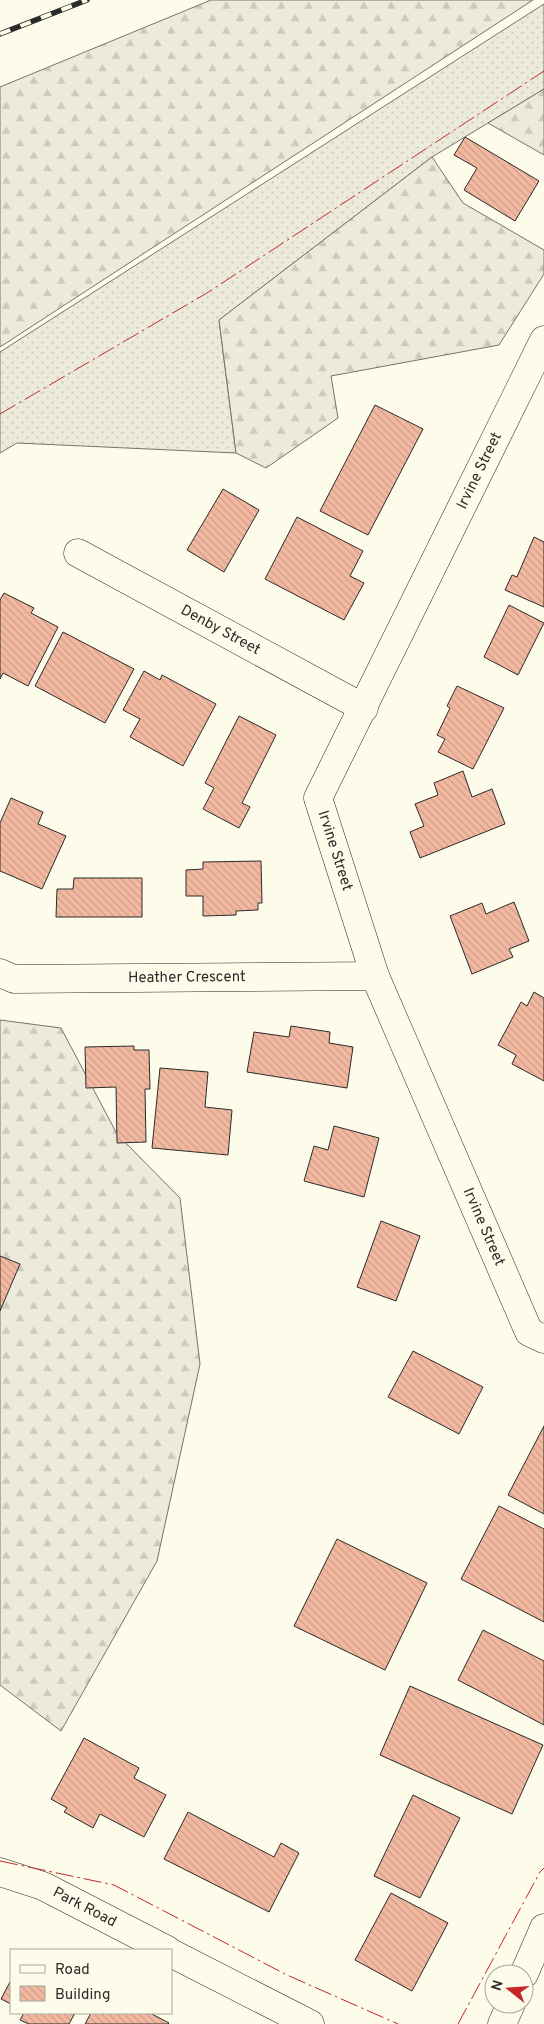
<svg xmlns="http://www.w3.org/2000/svg" width="544" height="2024" font-family="Overpass,sans-serif">
	<style>
		.grass { fill: url(#grass-dots); stroke: #74746e }
		.forest { fill: url(#forest-firs); stroke: #74746e }
		.building { fill: url(#building-back-hatch); stroke: #2b2b2b }
		.lines { fill: none; stroke-linecap: round; stroke-linejoin: round }
		.minor-casing { stroke: #2b2b2b; stroke-width: 29 }
		.minor { stroke: #fdfbea; stroke-width: 28 }
		.rail-casing { stroke: #2b2b2b; stroke-width: 5.5 }
		.rail { stroke: #fdfbea; stroke-width: 4; stroke-dasharray: 11; stroke-linecap: butt }
		.power { stroke: #c62828; stroke-width: 1; stroke-dasharray: 18 4 2.5 4; stroke-linecap: butt }
		.labels { text-anchor: middle; dominant-baseline: central; stroke-width: 4; stroke-linejoin: round; paint-order: stroke }
		.street-label { font-size: 15px; fill: #2b2b2b; stroke: #fdfbea }
	</style>
	<defs>
		<pattern id="grass-dots" width="8" height="8" patternUnits="userSpaceOnUse" patternTransform="scale(1.25)"><rect width="8" height="8" fill="#ecebdb"/><path d="M2 2h.1M6 6h.1" fill="none" stroke="#cbcabc" stroke-width="1.8" stroke-linecap="round"/></pattern>
		<pattern id="forest-firs" width="22" height="20" patternUnits="userSpaceOnUse" patternTransform="scale(1.25)"><rect width="22" height="20" fill="#ecebdb"/><path d="M5 1l3.5 6h-7zM16 11l3.5 6h-7z" fill="#cbcabc"/></pattern>
		<pattern id="building-back-hatch" width="6" height="6" patternUnits="userSpaceOnUse" patternTransform="scale(1.25)"><rect width="6" height="6" fill="#f2b8a0"/><path d="M-1 5l2 2M0 0l6 6M5-1l2 2" fill="none" stroke="#d09e8a"/></pattern>
	</defs>
	<rect width="100%" height="100%" fill="#fdfbea"/>
	<path class="grass" d="M 544,4 L 544,89 L 432,157 L 219,320 L 236,453 L 17,443 L 0,453 L 0,352 Z"/>
	<path class="forest" d="M 211,0 L 533,0 L 0,347 L 0,87 Z
		M 544,89 L 544,155 L 488,123 Z
		M 432,157 L 463,203 L 544,250 L 544,274 L 499,345 L 331,376 L 338,418 L 266,468 L 236,453 L 219,320 Z
		M 0,1020 L 61,1028 L 117,1134 L 180,1198 L 200,1364 L 157,1561 L 61,1731 L 0,1685 Z"/>
	<path class="building" d="M 465,137 L 539,181 L 515,221 L 464,190 L 477,168 L 454,155 Z
		M 375,405 L 423,429 L 368,535 L 320,511 Z
		M 223,489 L 259,510 L 224,572 L 187,550 Z
		M 297,517 L 363,551 L 350,576 L 364,583 L 344,620 L 265,579 Z
		M 534,537 L 544,542 L 544,607 L 505,590 L 512,575 L 517,577 Z
		M 4,593 L 34,608 L 31,613 L 58,627 L 28,686 L 3,673 L 0,679 L 0,600 Z
		M 509,605 L 544,623 L 518,675 L 484,657 Z
		M 63,632 L 134,669 L 105,723 L 35,686 Z
		M 144,671 L 160,680 L 162,675 L 216,704 L 183,766 L 130,737 L 140,719 L 123,710 Z
		M 457,686 L 504,708 L 473,769 L 438,752 L 445,739 L 437,735 L 450,708 L 447,706 Z
		M 239,716 L 276,735 L 242,803 L 250,807 L 239,828 L 203,809 L 214,788 L 205,783 Z
		M 463,771 L 472,797 L 492,789 L 505,824 L 420,858 L 410,832 L 424,826 L 415,804 L 438,795 L 434,783 Z
		M 11,798 L 43,812 L 38,824 L 66,836 L 42,889 L 0,871 L 0,823 Z
		M 261,861 L 262,903 L 258,903 L 258,910 L 236,911 L 236,915 L 203,916 L 203,896 L 186,896 L 186,870 L 203,869 L 203,862 Z
		M 74,878 L 142,878 L 142,917 L 56,917 L 57,889 L 73,889 Z
		M 514,902 L 529,941 L 509,949 L 513,957 L 472,974 L 450,916 L 482,903 L 486,914 Z
		M 534,992 L 544,998 L 544,1081 L 512,1064 L 516,1055 L 498,1045 L 521,1002 L 527,1006 Z
		M 291,1026 L 330,1032 L 329,1043 L 353,1047 L 347,1088 L 247,1072 L 254,1032 L 289,1037 Z
		M 134,1046 L 134,1050 L 149,1050 L 150,1089 L 145,1089 L 146,1142 L 117,1143 L 116,1087 L 86,1088 L 85,1047 Z
		M 160,1068 L 208,1072 L 205,1107 L 232,1110 L 228,1155 L 152,1148 Z
		M 334,1126 L 379,1138 L 364,1197 L 304,1181 L 314,1146 L 328,1150 Z
		M 381,1221 L 420,1236 L 396,1301 L 357,1287 Z
		M 0,1256 L 20,1264 L 0,1311 Z
		M 413,1351 L 483,1387 L 459,1434 L 388,1397 Z
		M 544,1426 L 544,1514 L 508,1495 Z
		M 499,1506 L 544,1529 L 544,1622 L 461,1579 Z
		M 337,1539 L 427,1583 L 385,1670 L 294,1626 Z
		M 483,1630 L 544,1661 L 544,1725 L 458,1680 Z
		M 410,1686 L 543,1745 L 512,1814 L 380,1755 Z
		M 84,1738 L 139,1768 L 134,1778 L 166,1795 L 144,1837 L 100,1814 L 93,1828 L 64,1812 L 67,1808 L 51,1799 Z
		M 413,1795 L 460,1818 L 420,1898 L 374,1876 Z
		M 188,1812 L 274,1857 L 281,1843 L 299,1853 L 269,1912 L 164,1859 Z
		M 391,1893 L 448,1923 L 412,1991 L 355,1960 Z
		M 11,1980 L 11,2004 L 1,1999 Z
		M 24,2013 L 75,2013 L 69,2024 L 29,2024 L 20,2020 Z
		M 91,2013 L 150,2013 L 169,2023 L 168,2024 L 85,2024 Z"/>
	<g class="lines">
		<g class="minor-casing">
			<g id="minor">
				<path id="s1" d="M 544,340 L 318,798 L 375,976 L 529,1332 L 544,1339"/>
				<path id="s2" d="M 78,553 L 364,708"/>
				<path id="s3" d="M 0,973 L 14,979 L 375,976"/>
				<path id="s4" d="M 0,1872 L 43,1886 L 167,1950"/>
				<path d="M 171,1953 L 310,2024"/>
				<path d="M 524,1974 L 544,1928"/>
				<path d="M 502,2024 L 511,2004"/>
			</g>
		</g>
		<use href="#minor" class="minor"/>
		<g class="rail-casing">
			<path id="rail" d="M 0,34 L 87,0"/>
		</g>
		<use href="#rail" class="rail"/>
		<path class="power" d="M 0,414 L 207,293 L 544,71
			M 0,1861 L 114,1885 L 287,1975 L 398,2024
			M 458,2024 L 540,1872 L 544,1868"/>
	</g>
	<g class="labels">
		<g class="street-label">
			<text transform="translate(480 471) rotate(-64)">Irvine Street</text>
			<text stroke="none"><textPath href="#s2" startOffset="162">Denby Street</textPath></text>
			<text stroke="none"><textPath href="#s1" startOffset="566">Irvine Street</textPath></text>
			<text stroke="none"><textPath href="#s3" startOffset="188">Heather Crescent</textPath></text>
			<text stroke="none"><textPath href="#s1" startOffset="971">Irvine Street</textPath></text>
			<text stroke="none"><textPath href="#s4" startOffset="92">Park Road</textPath></text>
		</g>
	</g>
	<rect x="10" y="1949" width="162" height="65" fill="#fdfbea" stroke="#a9a89e"/>
	<rect x="20" y="1965" width="25" height="8" fill="#fdfbea" stroke="#a9a89e"/>
	<text x="55" y="1974" font-size="15" fill="#2b2b2b">Road</text>
	<rect x="20" y="1986" width="25" height="15" fill="url(#building-back-hatch)" stroke="#a9a89e"/>
	<text x="55" y="1999" font-size="15" fill="#2b2b2b">Building</text>
	<g transform="translate(509 1989) rotate(287)"><circle r="24" fill="#fdfbea" stroke="#a9a89e"/>
	<path d="M0-4L9 19L0 12L-9 19Z" fill="#c62828"/>
	<text y="-8" font-size="14" font-weight="bold" text-anchor="middle" fill="#2b2b2b">N</text>
	</g>
</svg>
